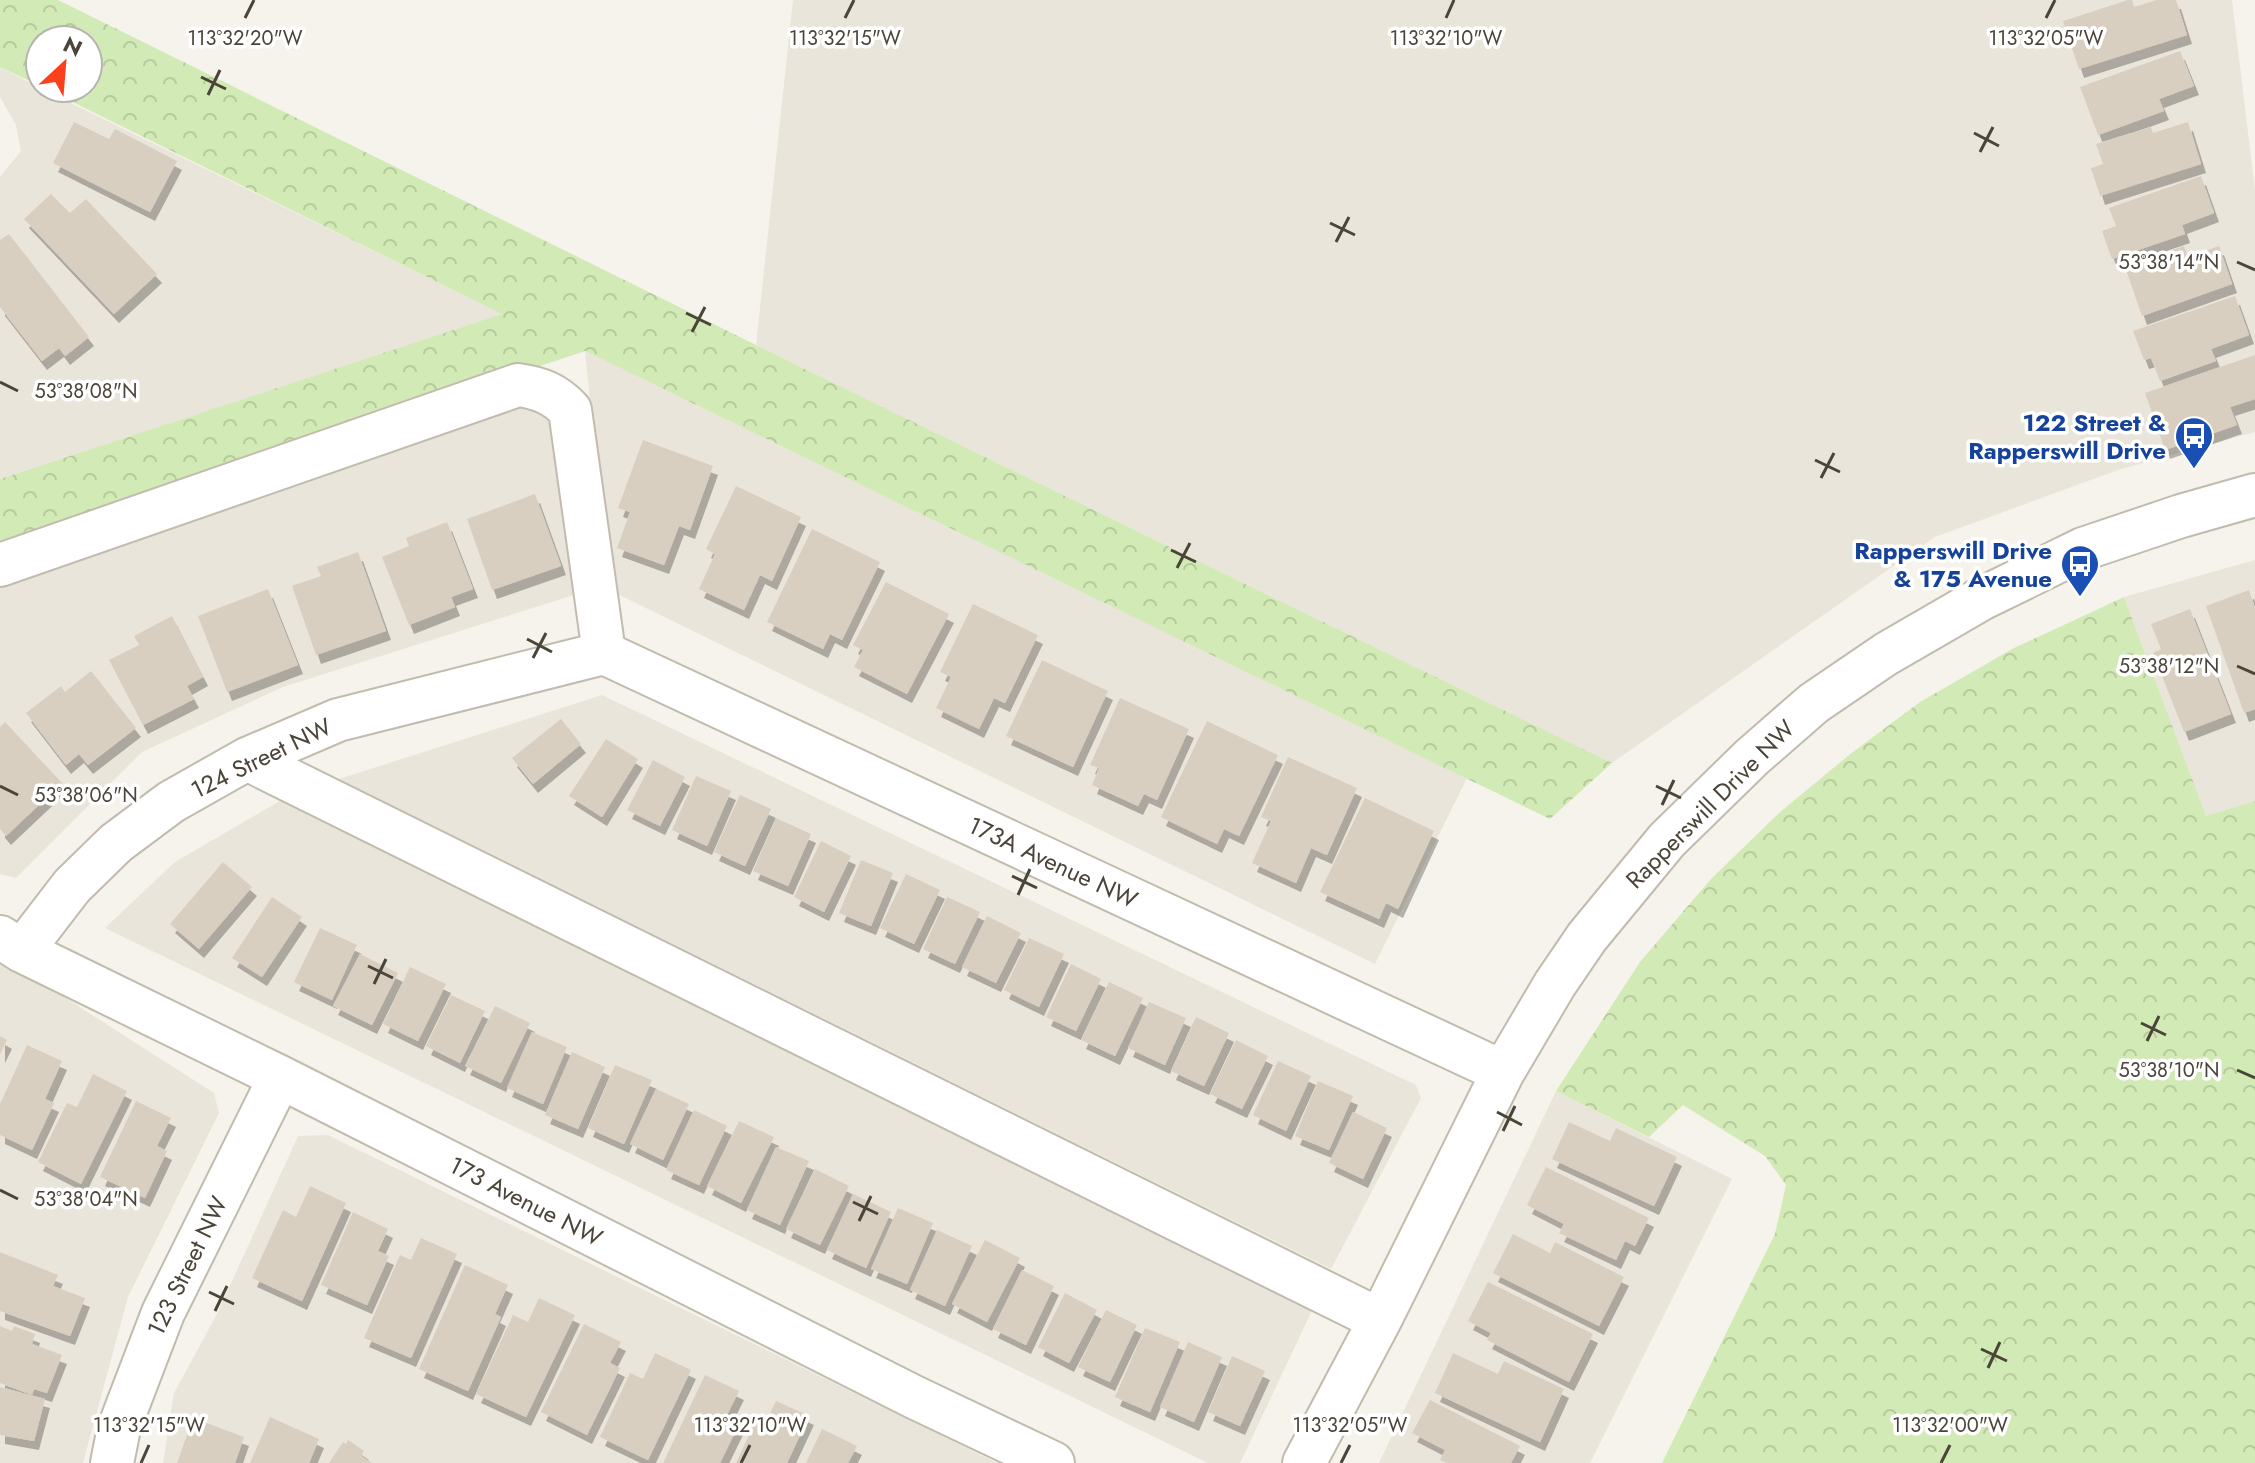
<svg xmlns="http://www.w3.org/2000/svg" width="2255" height="1463" font-family="Jost,sans-serif">
	<style>
		.residential { fill: #eae5da }
		.forest { fill: url(#forest-crowns) }
		.building { fill: #d8cfc1; filter: url(#shadow) }
		.lines { fill: none; stroke-linecap: round; stroke-linejoin: round }
		.minor-casing { stroke: #c2bbae; stroke-width: 46 }
		.minor { stroke: #fff; stroke-width: 42 }
		.ticks { fill: none; stroke: #4b4439; stroke-width: 3 }
		.labels { text-anchor: middle; dominant-baseline: central; stroke-width: 7; stroke-linejoin: round; paint-order: stroke }
		.transit-label { font-size: 24px; font-weight: bold; fill: #164399; stroke: #fff; text-anchor: end }
		.street-label { font-size: 24px; fill: #4b4439; stroke: #fff }
		.ticks-label { font-size: 20px; text-anchor: middle; fill: #4b4439; stroke: #fff; stroke-width: 7; stroke-linejoin: round; paint-order: stroke }
	</style>
	<defs>
		<pattern id="forest-crowns" width="20" height="18" patternUnits="userSpaceOnUse" patternTransform="scale(2)"><rect width="20" height="18" fill="#d2eab5"/><path d="M2 6a3 3 0 1 1 6 0M12 15a3 3 0 1 1 6 0" fill="none" stroke="#b6ca9c"/></pattern>
		<filter id="shadow"><feDropShadow dx="5" dy="9" stdDeviation="0" flood-color="#0004"/></filter>
	</defs>
	<rect width="100%" height="100%" fill="#f6f3ec"/>
	<path class="residential" d="M 793,0 L 2232,0 L 2255,190 L 2255,432 L 2118,470 L 1935,537 L 1612,763 L 756,345 Z
		M 0,67 L 40,88 L 503,314 L 0,479 L 0,177 L 21,151 L 16,125 L 0,97 Z
		M 585,351 L 1467,778 L 1375,964 L 609,590 Z
		M 534,401 L 557,433 L 574,595 L 283,687 L 142,752 L 16,878 L 0,874 L 0,582 Z
		M 2255,560 L 2255,801 L 2206,817 L 2124,597 Z
		M 602,695 L 1416,1085 L 1421,1098 L 1331,1269 L 339,779 Z
		M 290,795 L 1316,1302 L 1240,1463 L 1208,1463 L 105,928 L 175,862 Z
		M 0,956 L 214,1093 L 219,1113 L 128,1297 L 83,1463 L 0,1463 Z
		M 1556,1091 L 1732,1179 L 1590,1463 L 1379,1463 Z
		M 328,1135 L 997,1463 L 163,1463 L 174,1393 L 217,1314 L 298,1136 Z"/>
	<path class="forest" d="M 0,0 L 58,0 L 756,345 L 1612,763 L 1550,819 L 585,351 L 0,546 L 0,479 L 502,314 L 44,88 L 88,88 L 88,40 L 40,40 L 40,86 L 0,67 Z
		M 2124,597 L 2206,816 L 2255,801 L 2255,1463 L 1662,1463 L 1775,1234 L 1786,1185 L 1765,1156 L 1683,1105 L 1649,1137 L 1556,1091 L 1640,962 L 1711,879 L 1779,813 L 1849,755 L 1920,702 L 2014,648 Z"/>
	<path class="building" d="M 2128,0 L 2132,0 L 2134,7 L 2157,0 L 2176,0 L 2187,35 L 2079,69 L 2063,21 Z
		M 2180,51 L 2194,86 L 2159,99 L 2164,111 L 2098,135 L 2080,87 Z
		M 74,122 L 109,139 L 115,129 L 177,161 L 150,212 L 53,163 Z
		M 2188,122 L 2201,164 L 2100,196 L 2091,168 L 2103,164 L 2096,144 L 2151,127 L 2153,133 Z
		M 2201,176 L 2214,213 L 2182,225 L 2185,234 L 2112,259 L 2102,231 L 2116,226 L 2109,208 Z
		M 51,194 L 70,213 L 86,199 L 157,274 L 114,314 L 24,219 Z
		M 9,234 L 89,337 L 65,356 L 59,348 L 42,361 L 0,307 L 0,240 Z
		M 2184,246 L 2188,257 L 2219,246 L 2232,284 L 2142,316 L 2125,267 Z
		M 2235,296 L 2249,335 L 2211,349 L 2216,361 L 2160,381 L 2151,358 L 2144,360 L 2133,331 Z
		M 2255,355 L 2255,399 L 2230,407 L 2237,425 L 2165,450 L 2145,393 Z
		M 643,440 L 713,466 L 690,530 L 679,526 L 664,565 L 617,548 L 630,512 L 618,508 Z
		M 736,486 L 801,517 L 772,581 L 760,575 L 744,610 L 699,589 L 715,554 L 706,549 Z
		M 535,494 L 561,566 L 492,590 L 467,519 Z
		M 447,522 L 473,589 L 451,597 L 455,607 L 409,625 L 382,557 L 409,546 L 406,538 Z
		M 812,529 L 880,562 L 842,640 L 830,634 L 823,649 L 767,622 Z
		M 358,552 L 386,631 L 316,655 L 292,586 L 321,576 L 317,567 Z
		M 886,582 L 949,614 L 907,694 L 854,667 L 863,650 L 853,645 Z
		M 268,589 L 298,665 L 227,692 L 198,616 Z
		M 2249,590 L 2255,608 L 2255,709 L 2244,713 L 2206,606 Z
		M 973,604 L 1038,635 L 1005,703 L 994,698 L 979,729 L 936,708 L 951,677 L 940,672 Z
		M 2190,609 L 2231,714 L 2184,732 L 2153,653 L 2161,649 L 2151,624 Z
		M 172,616 L 203,677 L 187,686 L 194,699 L 143,725 L 109,660 L 139,645 L 134,636 Z
		M 1042,660 L 1108,691 L 1073,767 L 1006,736 Z
		M 91,671 L 136,728 L 88,765 L 79,754 L 66,765 L 26,713 L 61,686 L 65,692 Z
		M 1120,698 L 1189,729 L 1157,800 L 1144,794 L 1138,806 L 1092,785 L 1099,768 L 1090,765 Z
		M 561,719 L 581,744 L 533,784 L 512,758 Z
		M 1207,721 L 1278,755 L 1239,836 L 1224,829 L 1217,844 L 1161,817 Z
		M 5,722 L 62,783 L 6,836 L 0,829 L 0,727 Z
		M 606,739 L 638,759 L 602,817 L 569,796 Z
		M 1288,757 L 1357,788 L 1327,855 L 1311,848 L 1296,883 L 1252,863 L 1271,821 L 1261,817 Z
		M 653,760 L 685,777 L 660,826 L 627,810 Z
		M 696,776 L 731,791 L 707,846 L 672,830 Z
		M 740,795 L 771,809 L 745,866 L 714,852 Z
		M 1365,798 L 1434,831 L 1398,909 L 1386,903 L 1379,919 L 1320,892 Z
		M 776,818 L 811,834 L 788,886 L 753,871 Z
		M 821,841 L 851,856 L 824,912 L 794,897 Z
		M 861,860 L 893,873 L 871,926 L 839,913 Z
		M 223,862 L 252,887 L 199,949 L 170,924 Z
		M 906,874 L 940,890 L 914,944 L 880,928 Z
		M 272,897 L 302,917 L 262,977 L 232,958 Z
		M 947,897 L 980,912 L 955,964 L 923,949 Z
		M 987,916 L 1021,933 L 996,983 L 962,967 Z
		M 320,928 L 357,945 L 332,1000 L 294,982 Z
		M 1029,938 L 1064,954 L 1039,1007 L 1004,990 Z
		M 360,954 L 398,973 L 372,1025 L 333,1006 Z
		M 1071,964 L 1101,979 L 1076,1031 L 1046,1017 Z
		M 410,967 L 446,984 L 418,1041 L 383,1024 Z
		M 1109,982 L 1143,998 L 1115,1056 L 1081,1040 Z
		M 451,995 L 485,1011 L 460,1063 L 426,1046 Z
		M 1149,1002 L 1186,1018 L 1165,1065 L 1128,1048 Z
		M 495,1006 L 530,1023 L 501,1083 L 465,1066 Z
		M 1196,1017 L 1229,1033 L 1204,1086 L 1171,1071 Z
		M 532,1032 L 567,1047 L 543,1104 L 507,1088 Z
		M 0,1036 L 7,1040 L 0,1054 Z
		M 1236,1040 L 1268,1056 L 1242,1109 L 1210,1094 Z
		M 27,1045 L 62,1061 L 45,1099 L 54,1103 L 32,1150 L 0,1135 L 0,1104 Z
		M 572,1052 L 605,1067 L 578,1129 L 545,1115 Z
		M 1278,1061 L 1311,1076 L 1286,1131 L 1253,1115 Z
		M 615,1065 L 652,1080 L 624,1144 L 588,1128 Z
		M 93,1074 L 127,1091 L 81,1184 L 38,1162 L 67,1103 L 77,1107 Z
		M 1318,1081 L 1353,1096 L 1329,1150 L 1295,1136 Z
		M 656,1089 L 689,1104 L 663,1160 L 630,1144 Z
		M 136,1101 L 171,1118 L 157,1146 L 167,1151 L 145,1198 L 100,1177 Z
		M 694,1110 L 727,1126 L 699,1185 L 666,1170 Z
		M 1353,1112 L 1387,1128 L 1363,1179 L 1329,1163 Z
		M 739,1121 L 774,1137 L 741,1203 L 707,1186 Z
		M 1569,1122 L 1610,1141 L 1616,1128 L 1677,1157 L 1654,1206 L 1552,1159 Z
		M 776,1147 L 809,1161 L 780,1225 L 747,1210 Z
		M 1546,1167 L 1649,1218 L 1635,1246 L 1625,1241 L 1616,1260 L 1559,1233 L 1564,1224 L 1527,1205 Z
		M 815,1169 L 849,1186 L 820,1245 L 786,1229 Z
		M 310,1186 L 346,1203 L 302,1301 L 252,1278 L 283,1210 L 296,1217 Z
		M 853,1194 L 891,1212 L 866,1268 L 827,1250 Z
		M 898,1208 L 933,1223 L 907,1284 L 871,1269 Z
		M 353,1212 L 388,1229 L 378,1251 L 389,1256 L 367,1305 L 321,1285 Z
		M 937,1230 L 972,1246 L 945,1306 L 910,1290 Z
		M 1513,1234 L 1550,1253 L 1555,1242 L 1624,1277 L 1599,1326 L 1493,1273 Z
		M 421,1238 L 457,1254 L 411,1358 L 364,1338 L 400,1255 L 411,1260 Z
		M 985,1240 L 1020,1258 L 987,1322 L 952,1304 Z
		M 0,1252 L 58,1275 L 53,1286 L 85,1298 L 70,1336 L 0,1311 Z
		M 465,1265 L 508,1285 L 495,1314 L 501,1317 L 468,1391 L 419,1369 Z
		M 1022,1270 L 1054,1286 L 1026,1345 L 993,1329 Z
		M 1488,1282 L 1593,1334 L 1569,1382 L 1487,1340 L 1491,1333 L 1468,1321 Z
		M 1065,1293 L 1097,1310 L 1069,1363 L 1038,1347 Z
		M 539,1298 L 575,1315 L 526,1417 L 476,1394 L 513,1315 L 528,1322 Z
		M 1106,1310 L 1137,1325 L 1110,1382 L 1078,1367 Z
		M 584,1324 L 621,1342 L 610,1363 L 620,1368 L 587,1435 L 541,1412 Z
		M 0,1326 L 12,1331 L 14,1326 L 35,1334 L 32,1344 L 62,1355 L 47,1393 L 34,1389 L 32,1395 L 0,1383 Z
		M 1145,1328 L 1180,1342 L 1150,1412 L 1115,1397 Z
		M 1188,1342 L 1222,1357 L 1194,1422 L 1160,1407 Z
		M 655,1353 L 691,1370 L 648,1460 L 600,1437 L 630,1373 L 643,1379 Z
		M 1453,1353 L 1498,1374 L 1504,1361 L 1564,1389 L 1540,1442 L 1435,1393 Z
		M 1232,1356 L 1265,1371 L 1240,1426 L 1208,1412 Z
		M 705,1375 L 739,1391 L 725,1419 L 738,1426 L 720,1463 L 663,1463 Z
		M 0,1387 L 45,1399 L 34,1441 L 0,1435 Z
		M 1430,1400 L 1520,1446 L 1511,1463 L 1447,1463 L 1440,1460 L 1445,1450 L 1412,1433 Z
		M 776,1401 L 809,1416 L 787,1463 L 736,1463 L 757,1418 L 766,1422 Z
		M 270,1417 L 319,1439 L 309,1463 L 250,1463 Z
		M 193,1418 L 244,1437 L 235,1463 L 177,1463 Z
		M 822,1429 L 857,1446 L 848,1463 L 806,1463 Z
		M 348,1440 L 364,1451 L 361,1456 L 372,1463 L 329,1463 L 343,1442 L 346,1444 Z"/>
	<g class="lines">
		<g class="minor-casing">
			<path id="minor" d="M 0,565 L 518,385 C 540,388 555,394 570,410 L 604,653
				M 604,653 L 1503,1072
				M 247,759 L 1380,1320
				M 0,937 L 22,951 L 280,1077 L 914,1397 L 1053,1463
				M 22,951 L 72,886 L 116,843 L 171,802 L 247,759 L 338,720 L 604,653
				M 112,1463 L 119,1428 L 163,1313 L 280,1077
				M 1304,1463 L 1380,1320 L 1503,1072 L 1555,984 L 1587,937 L 1667,840 L 1752,757 L 1814,703 L 1886,654 L 1981,599 L 2083,549 L 2181,516 L 2255,495"/>
		</g>
		<use href="#minor" class="minor"/>
	</g>
	<path class="ticks" d="M 245,18 L 254,0M 845,18 L 854,0M 1446,18 L 1454,0M 2046,18 L 2055,0M 201,77 L 226,89M 208,95 L 220,70M 1974,133 L 1999,146M 1980,152 L 1993,127M 1330,223 L 1355,235M 1336,242 L 1349,217M 2237,262 L 2255,270M 686,313 L 711,325M 692,332 L 705,307M 0,382 L 18,391M 1815,460 L 1840,472M 1821,478 L 1834,453M 1171,550 L 1196,562M 1177,568 L 1190,543M 527,639 L 552,652M 533,658 L 546,633M 2237,666 L 2255,674M 0,786 L 18,795M 1656,786 L 1681,798M 1662,805 L 1674,780M 1012,876 L 1037,888M 1018,895 L 1030,869M 368,966 L 393,978M 374,984 L 386,959M 2141,1023 L 2166,1035M 2147,1041 L 2159,1016M 2237,1070 L 2255,1078M 1497,1112 L 1522,1125M 1503,1131 L 1515,1106M 0,1190 L 18,1199M 853,1202 L 878,1214M 859,1221 L 871,1196M 209,1292 L 234,1304M 215,1311 L 227,1286M 1981,1349 L 2007,1361M 1988,1368 L 2000,1342M 141,1463 L 149,1445M 741,1463 L 750,1445M 1341,1463 L 1350,1445M 1941,1463 L 1950,1445"/>
	<defs>
		<g id="bus-pin" transform="scale(2)"><path d="M0 17L-7.5 6A9.5 9.5 0 1 1 7.5 6Z" fill="#1a4fb4" stroke="#fff"/><path d="M-5-6H5V4H4V6H2V4H-2V6H-4V4H-5ZM-3.5-4V0h7V-4ZM-3.5 1.2v1.5H-2V1.2ZM2 1.2v1.5H3.5V1.2Z" fill="#fff"/></g>
	</defs>
	<g fill-rule="evenodd">
		<use href="#bus-pin" x="2194" y="436"/>
		<use href="#bus-pin" x="2080" y="564"/>
	</g>
	<g class="labels">
		<g class="transit-label">
			<text x="2166" y="422">122 Street &amp;<tspan x="2166" dy="28">Rapperswill Drive</tspan></text>
			<text x="2052" y="550">Rapperswill Drive<tspan x="2052" dy="28">&amp; 175 Avenue</tspan></text>
		</g>
		<g class="street-label">
			<text transform="translate(261 758) rotate(-26)">124 Street NW</text>
			<text transform="translate(1710 804) rotate(-45)">Rapperswill Drive NW</text>
			<text transform="translate(1053 862) rotate(25)">173A Avenue NW</text>
			<text transform="translate(526 1201) rotate(27)">173 Avenue NW</text>
			<text transform="translate(187 1266) rotate(-64)">123 Street NW</text>
		</g>
	</g>
	<g class="ticks-label">
		<text x="245" y="45">113°32'20"W</text>
		<text x="845" y="45">113°32'15"W</text>
		<text x="1446" y="45">113°32'10"W</text>
		<text x="2046" y="45">113°32'05"W</text>
		<text x="2169" y="269">53°38'14"N</text>
		<text x="86" y="398">53°38'08"N</text>
		<text x="2169" y="673">53°38'12"N</text>
		<text x="86" y="802">53°38'06"N</text>
		<text x="2169" y="1077">53°38'10"N</text>
		<text x="86" y="1206">53°38'04"N</text>
		<text x="149" y="1432">113°32'15"W</text>
		<text x="750" y="1432">113°32'10"W</text>
		<text x="1350" y="1432">113°32'05"W</text>
		<text x="1950" y="1432">113°32'00"W</text>
	</g>
	<g transform="translate(64 64) rotate(26)"><circle r="38" fill="#ffffff" stroke="#b7b4b0" stroke-width="2"/>
	<path d="M0-6L14 30L0 20L-14 30Z" fill="#fc3f1d"/>
	<text y="-12" font-size="22" font-weight="bold" text-anchor="middle" fill="#4b4439">N</text>
	</g>
</svg>
